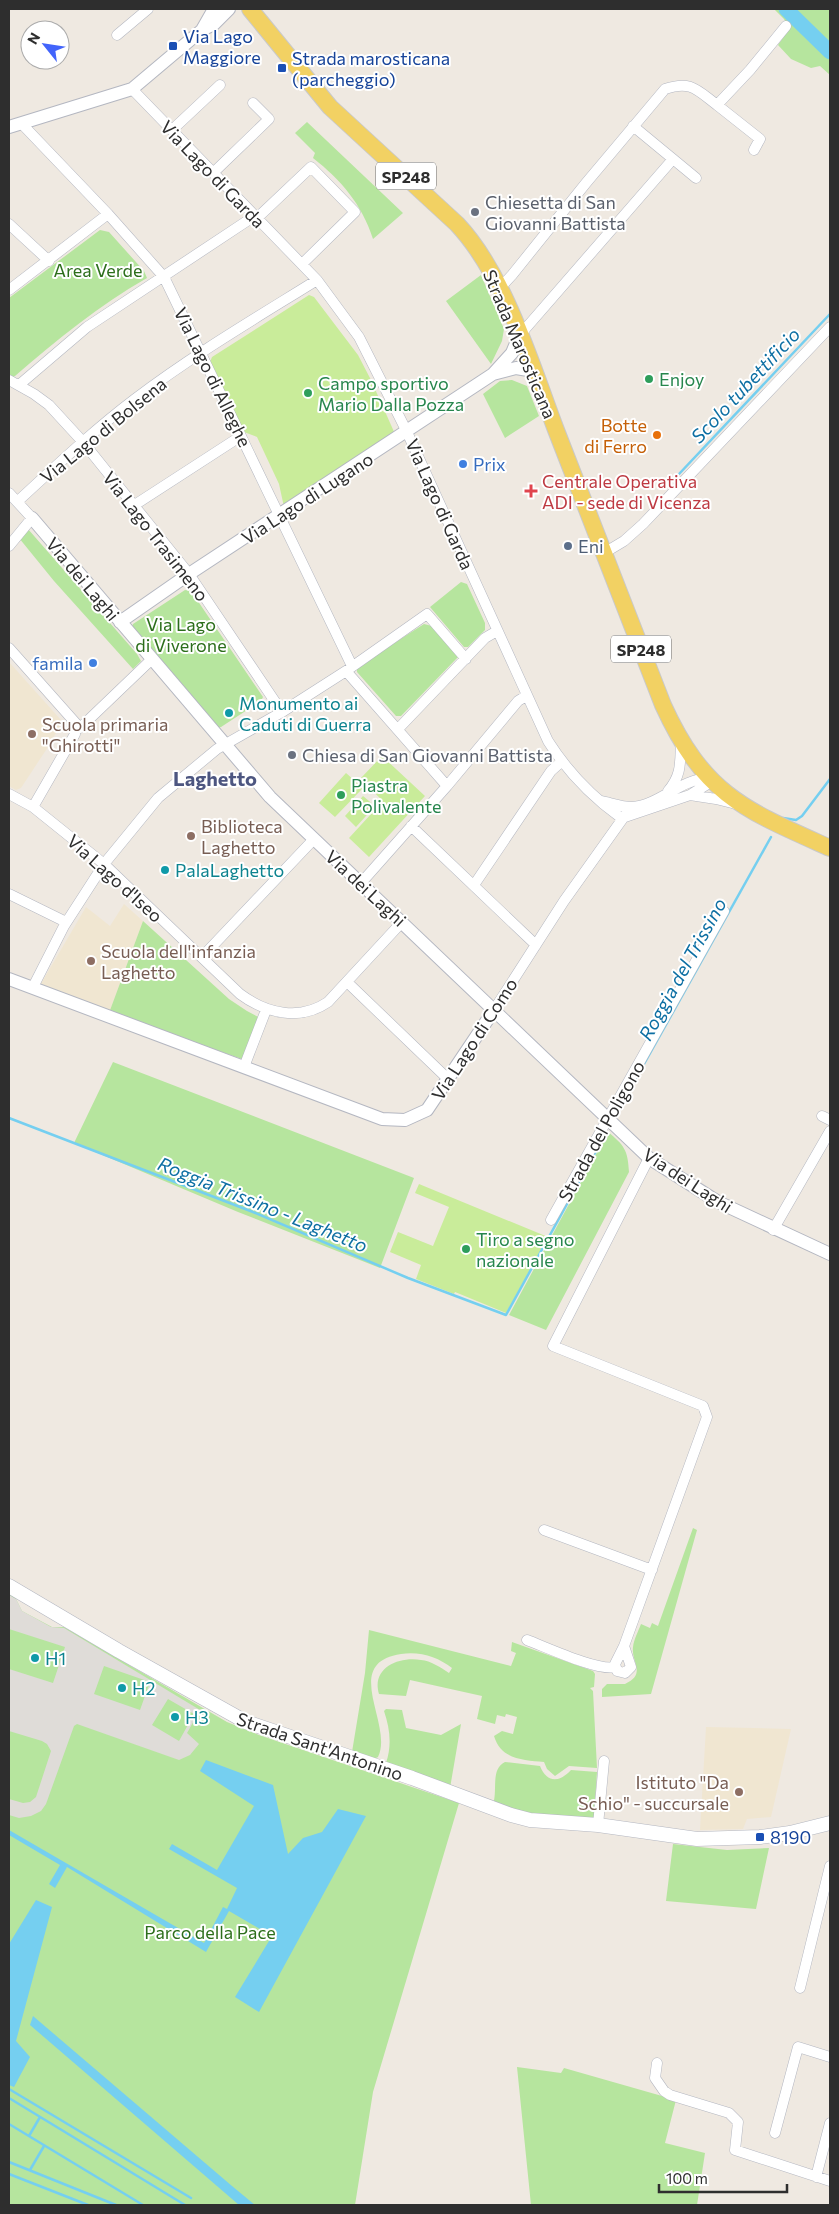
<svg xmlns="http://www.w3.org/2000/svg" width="839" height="2214" font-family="Commissioner,sans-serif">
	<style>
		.education { fill: #f0e6d1 }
		.green { fill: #b6e59e }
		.pitch { fill: #c9ec9a }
		.plaza { fill: #dfdcd8; fill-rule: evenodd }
		.water { fill: #75cff0 }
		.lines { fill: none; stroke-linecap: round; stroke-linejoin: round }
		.stream { stroke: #75cff0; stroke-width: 2.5 }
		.river { stroke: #75cff0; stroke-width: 15 }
		.minor-casing { stroke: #b4b7c1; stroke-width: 11 }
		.tertiary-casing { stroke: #b4b7c1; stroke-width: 14 }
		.secondary-casing { stroke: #b4b7c1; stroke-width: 15 }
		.primary-casing { stroke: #c9c9c9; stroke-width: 18 }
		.minor { stroke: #fff; stroke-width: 10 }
		.tertiary { stroke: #fff; stroke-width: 12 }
		.secondary { stroke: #fff; stroke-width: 14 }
		.primary { stroke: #f2d163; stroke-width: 16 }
		.transit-dot { fill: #1a4fb4; stroke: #fff; stroke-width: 2 }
		.worship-dot { fill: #6b7280; stroke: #fff; stroke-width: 2 }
		.leisure-dot { fill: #2e9e5b; stroke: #fff; stroke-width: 2 }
		.food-dot { fill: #e8710a; stroke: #fff; stroke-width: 2 }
		.shop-dot { fill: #3f7fe0; stroke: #fff; stroke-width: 2 }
		.health-dot { fill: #e0444e; stroke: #fff; stroke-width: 2 }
		.service-dot { fill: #5c6f8a; stroke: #fff; stroke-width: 2 }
		.culture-dot { fill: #0f9aa8; stroke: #fff; stroke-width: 2 }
		.education-dot { fill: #8d6e63; stroke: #fff; stroke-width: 2 }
		.labels { text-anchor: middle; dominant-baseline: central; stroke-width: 4; stroke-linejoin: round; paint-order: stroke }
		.shield { fill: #fff; stroke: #6d6d6d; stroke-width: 1 }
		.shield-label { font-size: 16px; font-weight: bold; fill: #2e2e2e }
		.transit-label { font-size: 18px; fill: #164399; stroke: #fff; text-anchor: start }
		.street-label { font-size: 18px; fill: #2e2e2e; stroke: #fff }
		.worship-label { font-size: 18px; fill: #5b616d; stroke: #fff; text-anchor: start }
		.park-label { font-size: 18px; fill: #2c6e1b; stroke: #fff }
		.leisure-label { font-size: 18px; fill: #27864d; stroke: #fff; text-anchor: start }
		.food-label { font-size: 18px; fill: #c56008; stroke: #fff; text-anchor: end }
		.shop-label { font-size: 18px; fill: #366cbe; stroke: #fff; text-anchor: start }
		.health-label { font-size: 18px; fill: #be3a42; stroke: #fff; text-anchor: start }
		.service-label { font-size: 18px; fill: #4e5e75; stroke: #fff; text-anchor: start }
		.culture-label { font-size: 18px; fill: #0d838f; stroke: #fff; text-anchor: start }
		.education-label { font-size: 18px; fill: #785e54; stroke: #fff; text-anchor: start }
		.water-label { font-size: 19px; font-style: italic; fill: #0d6fa3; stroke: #fff }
		.quarter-label { font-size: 20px; font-weight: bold; fill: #4d5680; stroke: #fff }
	</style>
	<rect width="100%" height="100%" fill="#efe9e1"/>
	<path class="education" d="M 9,662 L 61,720 L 60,726 L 48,747 L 21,788 L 16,790 L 9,786 Z
		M 124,904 L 143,921 L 109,1013 L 39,987 L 86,907 L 110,926 Z
		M 706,1727 L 791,1729 L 771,1817 L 747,1819 L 743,1829 L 700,1830 Z"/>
	<path class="green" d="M 774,9 L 830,9 L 830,75 L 820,66 L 811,68 L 791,59 L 778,45 L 789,29 L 784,19 Z
		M 307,122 L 403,213 L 373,239 C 362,204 341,180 313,158 L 315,153 L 295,133 Z
		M 100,230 L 109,232 L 144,271 L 147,278 C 99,305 57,340 15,376 L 9,379 L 9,298 Z
		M 481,275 L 504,329 L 502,341 L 491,364 L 446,301 Z
		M 512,380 L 527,386 L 539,416 L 505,438 L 483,394 L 500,381 Z
		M 28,529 L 137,654 L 141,661 L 133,669 L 54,581 L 19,538 Z
		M 461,582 L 467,584 L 485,623 L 485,630 L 468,647 L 464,647 L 430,607 Z
		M 185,590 L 191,591 L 263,697 L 261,701 L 221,727 L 218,728 L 132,628 L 133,624 Z
		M 424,624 L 432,626 L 458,657 L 401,716 L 396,716 L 357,672 L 357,667 Z
		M 143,921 L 229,999 L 247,1011 L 260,1018 L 242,1059 L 109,1013 Z
		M 113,1062 L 414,1178 L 380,1268 L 238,1212 L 74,1143 Z
		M 608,1132 C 624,1145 628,1150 629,1172 L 546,1330 L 509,1315 Z
		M 693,1528 L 697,1530 L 651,1694 L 602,1697 L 602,1689 L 607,1684 L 625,1684 C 647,1674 631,1662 633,1647 C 634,1639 638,1632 641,1624 L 650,1628 L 652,1623 L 658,1626 Z
		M 9,1591 L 14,1595 L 22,1611 L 52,1627 L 64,1627 L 227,1722 L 259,1735 L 459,1803 L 373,2092 L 355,2205 L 9,2205 Z
		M 369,1630 L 511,1666 L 516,1653 L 511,1651 L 512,1642 L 593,1671 L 595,1674 L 594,1687 L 590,1688 L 593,1691 L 597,1768 L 569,1766 L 555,1776 L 547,1769 L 544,1762 C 524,1760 501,1760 494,1736 L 502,1731 L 513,1734 L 517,1717 L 506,1714 L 505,1717 L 497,1715 L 495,1724 L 477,1719 L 482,1696 L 410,1680 L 406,1696 L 379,1694 C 371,1668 399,1656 421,1660 C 431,1661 440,1667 449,1673 L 452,1668 C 438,1657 420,1651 401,1654 C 340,1663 394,1725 378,1757 L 374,1759 L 352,1752 L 365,1673 Z
		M 386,1709 L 402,1710 L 406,1728 L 441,1735 L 461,1724 L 450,1788 L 386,1763 C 392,1745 390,1729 384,1711 Z
		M 505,1762 L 540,1766 C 547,1783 559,1783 571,1770 L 597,1772 L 594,1818 L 532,1814 L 493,1804 C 498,1791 490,1769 505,1762 Z
		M 673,1844 L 727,1850 L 769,1848 L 756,1909 L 666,1901 Z
		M 517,2067 L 561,2073 L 564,2068 L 676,2100 L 665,2143 L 705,2153 L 697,2205 L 531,2205 Z"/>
	<path class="pitch" d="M 309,295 L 314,297 L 358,355 L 371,380 L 395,434 L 284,507 L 279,484 L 257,437 L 244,432 L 210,362 L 212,357 Z
		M 382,756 L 425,796 L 369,857 L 349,838 L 383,801 L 360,779 Z
		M 346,773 L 363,788 L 335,817 L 319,803 Z
		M 363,796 L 375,806 L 356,827 L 345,816 Z
		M 419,1184 L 548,1237 L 506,1313 L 455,1292 L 454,1294 L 416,1279 L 421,1265 L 390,1252 L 398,1232 L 433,1246 L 449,1207 L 415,1193 Z"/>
	<path class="plaza" d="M 9,1595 L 16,1599 L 22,1611 L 51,1627 L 64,1628 L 200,1710 L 187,1733 L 199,1744 L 190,1755 L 179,1760 L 77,1724 L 74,1726 L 46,1804 L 41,1811 L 31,1816 L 19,1818 L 9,1815 L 9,1799 L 23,1803 L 30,1802 L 36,1797 L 51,1751 L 47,1744 L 42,1741 L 9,1731 L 9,1669 L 53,1683 L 65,1647 L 9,1629 ZM 104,1666 L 150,1682 L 140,1710 L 94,1694 ZM 168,1699 L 194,1714 L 179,1741 L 152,1725 Z"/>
	<path class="water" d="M 206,1760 L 273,1785 L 288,1854 L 303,1838 L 322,1832 L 338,1809 L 366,1816 L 259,2012 L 235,1997 L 272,1936 L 229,1911 L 206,1952 L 67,1867 L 55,1888 L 49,1884 L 60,1865 L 9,1835 L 9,1830 L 204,1943 L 223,1907 L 227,1909 L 237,1888 L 169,1849 L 172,1844 L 217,1870 L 254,1806 L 200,1771 Z
		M 36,1900 L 52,1907 L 16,2041 L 30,2057 L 14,2087 L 9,2085 L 9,1944 Z
		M 33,2016 L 232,2186 L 255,2205 L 239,2205 L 30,2025 Z"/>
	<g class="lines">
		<path class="stream" d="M 679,474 L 830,314
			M 783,818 L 796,820 L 802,816 L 830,779
			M 616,1114 L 771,837
			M 9,1118 L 253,1212 L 408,1278 L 506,1315 L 606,1133
			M 9,2089 L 191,2198
			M 9,2098 L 185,2205
			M 9,2124 L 143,2205
			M 29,2136 L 40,2117
			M 9,2162 L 116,2205
			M 30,2170 L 44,2146
			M 9,2174 L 88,2205"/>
		<path class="river" d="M 786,9 L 830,52"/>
		<g class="minor-casing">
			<path id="minor" d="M 117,35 L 148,9
				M 132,89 L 317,280 L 359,337 L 407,432 L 548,741 C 567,771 591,796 620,817 L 625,817 L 690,795 L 706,785 L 709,778 C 680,779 658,806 632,807 C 622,807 611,803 601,801
				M 717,105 L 760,139 L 754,150
				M 21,123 L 108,214 L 164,277 L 352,666
				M 172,130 L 220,85
				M 673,159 L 696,178
				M 213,173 L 269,119 L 253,103
				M 256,219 L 311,167 L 355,212 L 302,264
				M 9,224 L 49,261
				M 500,288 L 512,275 L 586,183 L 665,89 C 691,80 697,90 717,105 L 750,70 L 786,26
				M 9,290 L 108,214
				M 519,336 L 673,159 L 633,126
				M 9,380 L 34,394 L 49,405 L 83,442 L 189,574 L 282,712
				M 19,385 L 87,327 L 253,217
				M 9,493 L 32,518 L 9,546
				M 18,501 C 56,466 94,430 135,399 C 193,355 256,318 317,280
				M 133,506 L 241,436
				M 604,553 L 624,541 L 643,524 L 830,327
				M 9,648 L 80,728 L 151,660
				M 346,671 L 447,786
				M 398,729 L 485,638 L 497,631
				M 668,791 C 682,775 680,762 681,742
				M 9,794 L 33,807 L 104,864 L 240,994 C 267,1014 300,1021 328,1002 L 402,922
				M 690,795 L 716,799 L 736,804
				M 33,807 L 75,734
				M 411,826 L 536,945
				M 361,883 L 447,786 L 518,701 L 526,696
				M 474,885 L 551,771 L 561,762
				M 9,894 L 66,922
				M 202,957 L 314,839
				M 347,982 L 449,1080
				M 33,987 L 64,926 L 104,864 L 158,798 L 217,749 L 282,712 L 346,671 L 427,614 L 466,659
				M 494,1010 L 564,901 L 626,814
				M 244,1067 L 266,1010
				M 822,1116 L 830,1120
				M 551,1220 L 724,911
				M 773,1230 L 830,1131
				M 544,1530 L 652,1570
				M 527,1640 C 546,1647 597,1671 615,1667
				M 624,1646 L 631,1667 L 625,1673 L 617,1671 L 615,1664 L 624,1646 L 707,1417 L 703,1406 L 553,1346 L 649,1158
				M 598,1825 L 604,1761
				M 800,1988 L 830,1866
				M 657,2063 L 655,2078 L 664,2091 L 670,2095 L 729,2113 L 738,2122 L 735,2150 L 830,2181
				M 775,2133 L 798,2047 L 830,2057
				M 816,2177 L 830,2123"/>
		</g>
		<g class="tertiary-casing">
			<path id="tertiary" d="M 202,30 L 214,9
				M 9,127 L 132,89 L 202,30 L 214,24 L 229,9
				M 493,374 L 516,368 L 534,371
				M 32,518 L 270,797 L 649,1158 L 718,1202 L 830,1254
				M 120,622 L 189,574 L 493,374 L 512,353 L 519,336
				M 9,979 L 382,1119 L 405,1120 L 427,1110 L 494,1010"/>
		</g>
		<g class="secondary-casing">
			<path id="secondary" d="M 9,1586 L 119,1651 L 246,1722 L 412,1778 L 511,1815 L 530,1820 L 598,1825 L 697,1839 L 760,1837 L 790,1833 L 830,1823"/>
		</g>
		<g class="primary-casing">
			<path id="primary" d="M 250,9 L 330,107 L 457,224 C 505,275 531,364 556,430 C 592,522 627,614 663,705 C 704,795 745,810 830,848"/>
		</g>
		<use href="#minor" class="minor"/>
		<use href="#tertiary" class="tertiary"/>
		<use href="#secondary" class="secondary"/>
		<use href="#primary" class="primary"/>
	</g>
	<g class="transit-dot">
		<rect x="168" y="41" width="10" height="10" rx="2.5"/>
		<rect x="277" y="63" width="10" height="10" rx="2.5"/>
		<rect x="755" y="1832" width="10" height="10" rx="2.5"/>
	</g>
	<g class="worship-dot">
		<circle cx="475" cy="212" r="5"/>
		<circle cx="292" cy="755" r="5"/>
	</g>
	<g class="leisure-dot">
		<circle cx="649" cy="379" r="5"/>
		<circle cx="308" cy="393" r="5"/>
		<circle cx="341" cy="795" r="5"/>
		<circle cx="466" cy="1249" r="5"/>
	</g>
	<circle class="food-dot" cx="657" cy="435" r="5"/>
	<g class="shop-dot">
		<circle cx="463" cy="464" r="5"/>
		<circle cx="93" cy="663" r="5"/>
	</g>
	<path class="health-dot" d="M528.5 483.5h5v5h5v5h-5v5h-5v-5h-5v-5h5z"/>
	<circle class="service-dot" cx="568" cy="546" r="5"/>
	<g class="culture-dot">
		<circle cx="229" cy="713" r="5"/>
		<circle cx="165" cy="870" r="5"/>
		<circle cx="35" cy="1658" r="5"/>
		<circle cx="122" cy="1688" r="5"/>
		<circle cx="175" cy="1717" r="5"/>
	</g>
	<g class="education-dot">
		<circle cx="32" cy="734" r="5"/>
		<circle cx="191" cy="836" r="5"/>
		<circle cx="91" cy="961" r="5"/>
		<circle cx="739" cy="1792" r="5"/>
	</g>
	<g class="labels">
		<g class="shield">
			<rect x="376" y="162.5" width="60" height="27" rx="4"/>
			<rect x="611" y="635.5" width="60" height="27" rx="4"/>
		</g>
		<g class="shield-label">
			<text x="406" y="176">SP248</text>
			<text x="641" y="649">SP248</text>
		</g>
		<g class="transit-label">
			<text x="183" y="36">Via Lago<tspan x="183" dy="21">Maggiore</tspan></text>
			<text x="292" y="58">Strada marosticana<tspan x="292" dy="21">(parcheggio)</tspan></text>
			<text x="770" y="1837">8190</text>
		</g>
		<g class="street-label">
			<text transform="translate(213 174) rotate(46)">Via Lago di Garda</text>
			<text transform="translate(520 344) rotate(67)">Strada Marosticana</text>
			<text transform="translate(213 377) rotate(64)">Via Lago di Alleghe</text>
			<text transform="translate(103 430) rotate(-39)">Via Lago di Bolsena</text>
			<text transform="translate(307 498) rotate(-33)">Via Lago di Lugano</text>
			<text transform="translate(440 504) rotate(66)">Via Lago di Garda</text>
			<text transform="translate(156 536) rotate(52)">Via Lago Trasimeno</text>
			<text transform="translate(83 579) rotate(50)">Via dei Laghi</text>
			<text transform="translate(115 878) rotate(42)">Via Lago d'Iseo</text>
			<text transform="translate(366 888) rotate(43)">Via dei Laghi</text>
			<text transform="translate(474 1039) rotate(-57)">Via Lago di Como</text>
			<text transform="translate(601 1131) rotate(-61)">Strada del Poligono</text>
			<text transform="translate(688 1180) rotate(33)">Via dei Laghi</text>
			<text transform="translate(320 1746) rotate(19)">Strada Sant'Antonino</text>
		</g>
		<g class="worship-label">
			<text x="485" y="202">Chiesetta di San<tspan x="485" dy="21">Giovanni Battista</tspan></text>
			<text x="302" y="755">Chiesa di San Giovanni Battista</text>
		</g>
		<g class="park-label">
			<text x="98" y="270">Area Verde</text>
			<text x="181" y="624">Via Lago<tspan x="181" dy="21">di Viverone</tspan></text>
			<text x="210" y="1932">Parco della Pace</text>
		</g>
		<g class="leisure-label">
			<text x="659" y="379">Enjoy</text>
			<text x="318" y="383">Campo sportivo<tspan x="318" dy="21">Mario Dalla Pozza</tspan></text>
			<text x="351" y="785">Piastra<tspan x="351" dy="21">Polivalente</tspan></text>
			<text x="476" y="1239">Tiro a segno<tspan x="476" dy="21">nazionale</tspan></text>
		</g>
		<g class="food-label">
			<text x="647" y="425">Botte<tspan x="647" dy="21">di Ferro</tspan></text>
		</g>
		<g class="shop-label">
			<text x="473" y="464">Prix</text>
			<text x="83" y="663" text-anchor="end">famila</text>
		</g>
		<g class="health-label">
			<text x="542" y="481">Centrale Operativa<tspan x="542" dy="21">ADI - sede di Vicenza</tspan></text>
		</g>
		<g class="service-label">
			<text x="578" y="546">Eni</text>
		</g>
		<g class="culture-label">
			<text x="239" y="703">Monumento ai<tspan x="239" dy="21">Caduti di Guerra</tspan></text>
			<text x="175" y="870">PalaLaghetto</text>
			<text x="45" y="1658">H1</text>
			<text x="132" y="1688">H2</text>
			<text x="185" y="1717">H3</text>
		</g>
		<g class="education-label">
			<text x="42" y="724">Scuola primaria<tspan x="42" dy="21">"Ghirotti"</tspan></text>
			<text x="201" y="826">Biblioteca<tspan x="201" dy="21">Laghetto</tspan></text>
			<text x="101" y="951">Scuola dell'infanzia<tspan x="101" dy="21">Laghetto</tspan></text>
			<text x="729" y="1782" text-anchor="end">Istituto "Da<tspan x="729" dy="21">Schio" - succursale</tspan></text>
		</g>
		<g class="water-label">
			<text transform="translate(745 385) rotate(-47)">Scolo tubettificio</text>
			<text transform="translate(682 969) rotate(-61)">Roggia del Trissino</text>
			<text transform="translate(263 1204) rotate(22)">Roggia Trissino - Laghetto</text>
		</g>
		<g class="quarter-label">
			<text x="215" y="778">Laghetto</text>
		</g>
	</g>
	<rect width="839" height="2214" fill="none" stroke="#2e2e2e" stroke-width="20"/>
	<g transform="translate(45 45) rotate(300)"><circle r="24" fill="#ffffff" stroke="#ababab"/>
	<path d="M0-4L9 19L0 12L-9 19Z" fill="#4264fb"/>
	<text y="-8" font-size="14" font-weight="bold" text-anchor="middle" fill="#2e2e2e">N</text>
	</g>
	<path d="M659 2184v8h128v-8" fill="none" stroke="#2e2e2e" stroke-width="2.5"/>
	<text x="666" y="2184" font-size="15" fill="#2e2e2e" stroke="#ffffff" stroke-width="4" paint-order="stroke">100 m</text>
</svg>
